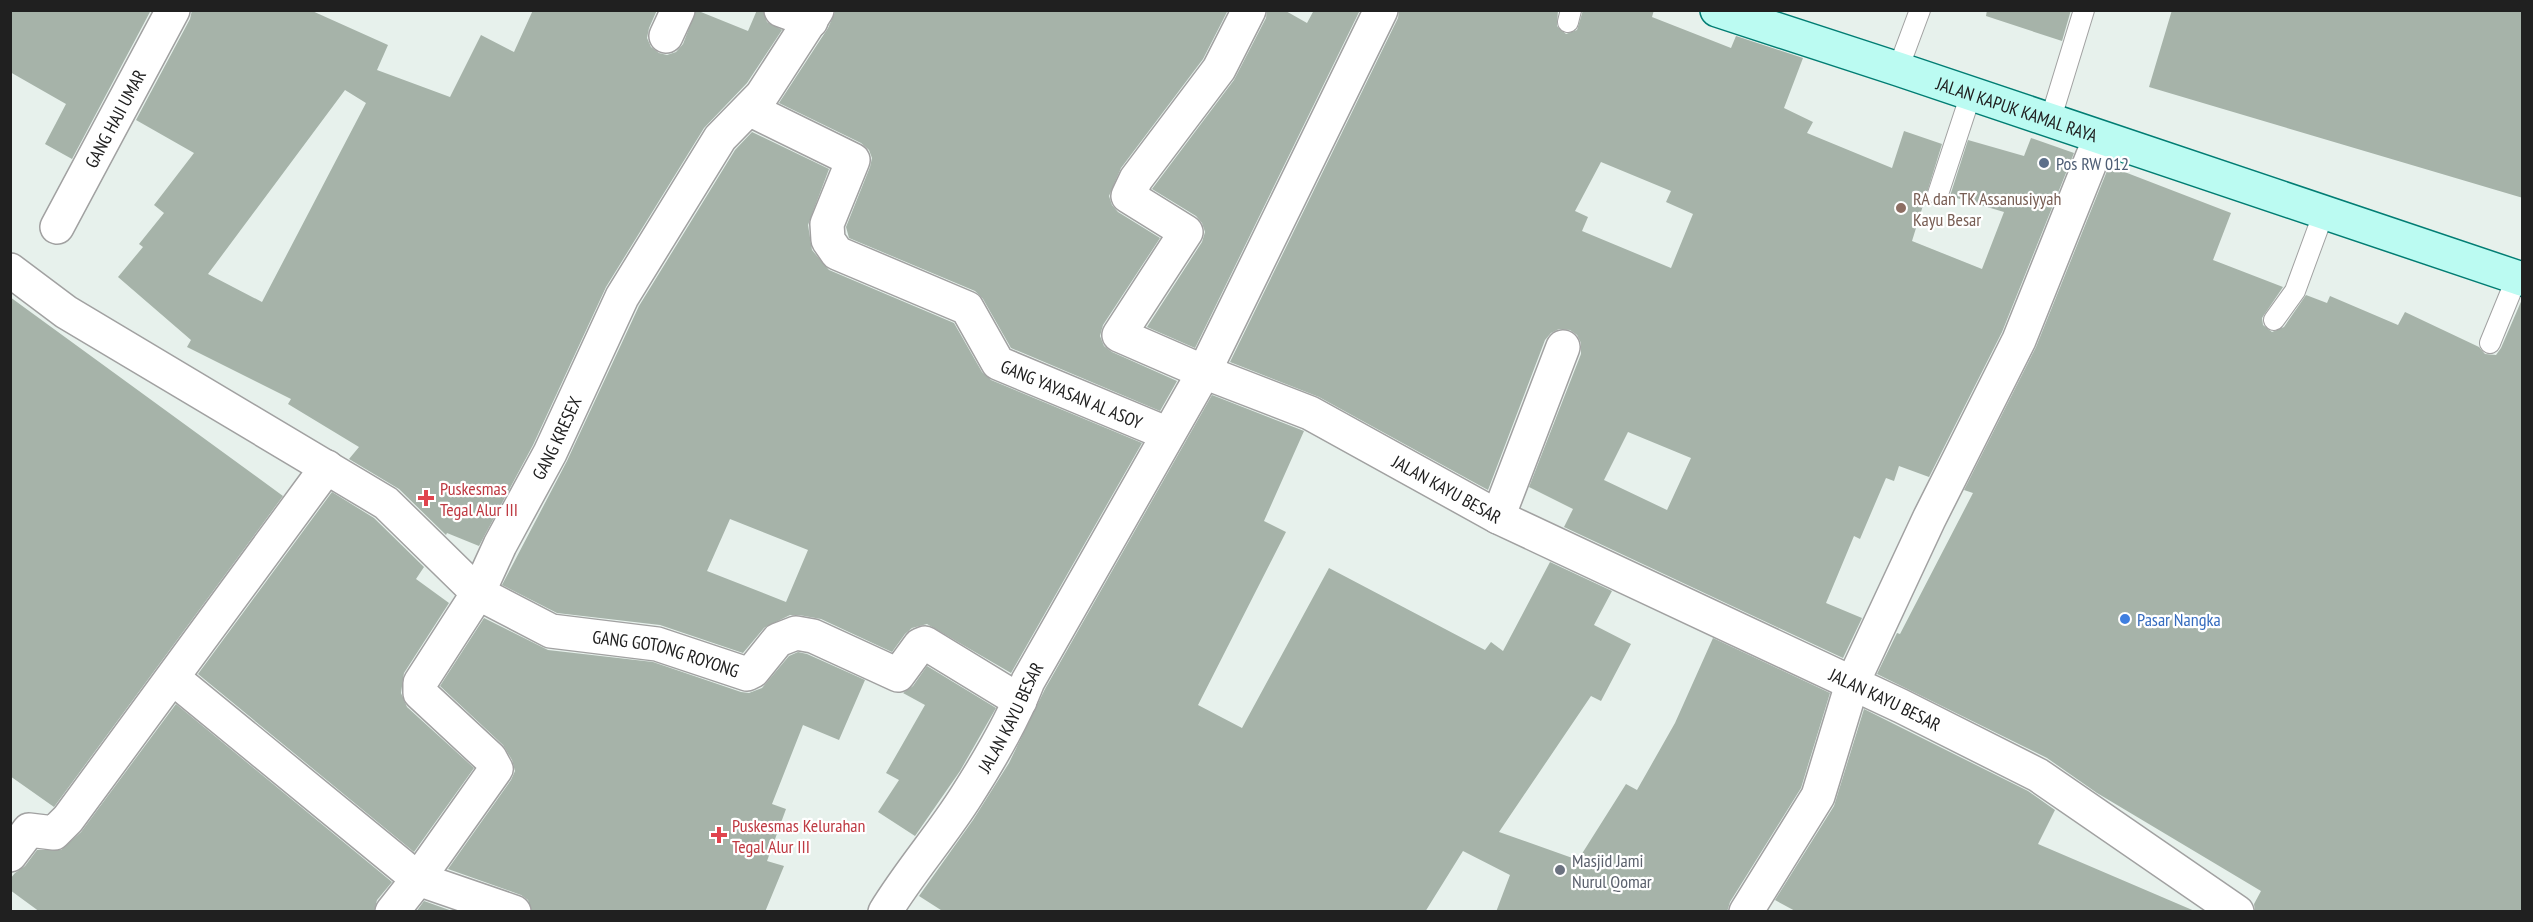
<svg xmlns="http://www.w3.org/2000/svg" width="2533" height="922" font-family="'PT Sans Narrow',sans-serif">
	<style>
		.building { fill: #a6b3a9; fill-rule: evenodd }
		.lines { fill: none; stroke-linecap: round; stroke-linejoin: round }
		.service-casing { stroke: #a1a1a1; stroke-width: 22 }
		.minor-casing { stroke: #a1a1a1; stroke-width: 36 }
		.secondary-casing { stroke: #027d73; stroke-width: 36 }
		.service { stroke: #fff; stroke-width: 20 }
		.minor { stroke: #fff; stroke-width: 33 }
		.secondary { stroke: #bbfbf2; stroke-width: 33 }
		.service-dot { fill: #5c6f8a; stroke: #fff; stroke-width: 2 }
		.education-dot { fill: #8d6e63; stroke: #fff; stroke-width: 2 }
		.health-dot { fill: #e0444e; stroke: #fff; stroke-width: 2 }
		.shop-dot { fill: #3f7fe0; stroke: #fff; stroke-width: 2 }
		.worship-dot { fill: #6b7280; stroke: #fff; stroke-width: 2 }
		.labels { text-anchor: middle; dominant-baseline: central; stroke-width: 4.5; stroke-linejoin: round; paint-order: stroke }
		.street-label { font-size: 18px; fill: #202020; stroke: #fff }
		.service-label { font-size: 18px; fill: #4e5e75; stroke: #fff; text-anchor: start }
		.education-label { font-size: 18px; fill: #785e54; stroke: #fff; text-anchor: start }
		.health-label { font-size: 18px; fill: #be3a42; stroke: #fff; text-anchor: start }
		.shop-label { font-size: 18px; fill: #366cbe; stroke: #fff; text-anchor: start }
		.worship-label { font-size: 18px; fill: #5b616d; stroke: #fff; text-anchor: start }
	</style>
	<rect width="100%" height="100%" fill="#e7f1ec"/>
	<path class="building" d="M 10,10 L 151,10 L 72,159 L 45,144 L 66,104 L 10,72 Z
		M 192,10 L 310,10 L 388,45 L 377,70 L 450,97 L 481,35 L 514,52 L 533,10 L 657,10 L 649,28 L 647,38 L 651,47 L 659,53 L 667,55 L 676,52 L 683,44 L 696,10 L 748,31 L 757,10 L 763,10 L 767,22 L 782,30 L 747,83 L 704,128 L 606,287 L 533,445 L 479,546 L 447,533 L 446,535 L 399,489 L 349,459 L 359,447 L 288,404 L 291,399 L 187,347 L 191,340 L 118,277 L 143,247 L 139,244 L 164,213 L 154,205 L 194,153 L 136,120 L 190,19 ZM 345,90 L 366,103 L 262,302 L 208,274 Z
		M 836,10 L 1228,10 L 1203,59 L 1121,168 L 1109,196 L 1112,205 L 1118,212 L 1160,238 L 1103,325 L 1100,336 L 1104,346 L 1112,352 L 1177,381 L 1160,411 L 1011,348 L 983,299 L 975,291 L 849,238 L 846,227 L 870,167 L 872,158 L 869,150 L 861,143 L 779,103 L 828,28 Z
		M 1267,10 L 1284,10 L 1307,23 L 1314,10 L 1360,10 L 1195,348 L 1147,327 L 1202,242 L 1205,232 L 1202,223 L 1196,216 L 1152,189 L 1234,80 L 1266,18 Z
		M 1399,10 L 1558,10 L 1557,26 L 1566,34 L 1577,30 L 1583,10 L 1654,10 L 1652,17 L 1731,48 L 1736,36 L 1803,58 L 1784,108 L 1813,122 L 1807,133 L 1892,168 L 1904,131 L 1942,144 L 1912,241 L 1982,269 L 2004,212 L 1950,196 L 1968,140 L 2024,156 L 2031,138 L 2074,153 L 2002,332 L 1929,477 L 1899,466 L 1894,481 L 1886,478 L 1860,539 L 1854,536 L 1826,603 L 1862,618 L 1843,658 L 1564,527 L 1573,509 L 1529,487 L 1581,354 L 1581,343 L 1577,335 L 1570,330 L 1559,329 L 1551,333 L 1545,340 L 1488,490 L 1319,397 L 1230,362 L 1398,18 ZM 1601,162 L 1671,191 L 1666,202 L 1693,214 L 1671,268 L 1582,231 L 1588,217 L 1575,211 ZM 1628,432 L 1691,458 L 1667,510 L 1604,480 Z
		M 1987,10 L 2071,10 L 2062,41 L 1986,16 Z
		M 2172,10 L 2523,10 L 2523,198 L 2149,87 Z
		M 752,132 L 829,169 L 808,225 L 812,250 L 829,270 L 954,323 L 982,372 L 991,380 L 1142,443 L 1011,673 L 927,624 L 912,628 L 905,634 L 892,652 L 821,619 L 799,615 L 790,615 L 764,628 L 743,653 L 660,625 L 557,613 L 502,585 L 567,461 L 639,306 L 735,150 ZM 730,519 L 808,550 L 786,602 L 707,571 Z
		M 2109,166 L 2231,213 L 2213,260 L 2283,287 L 2262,318 L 2263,325 L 2272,332 L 2284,327 L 2306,295 L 2327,303 L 2330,296 L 2398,325 L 2405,312 L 2479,347 L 2485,354 L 2496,355 L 2501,348 L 2523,297 L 2523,912 L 2255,912 L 2254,904 L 2261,891 L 2097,793 L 2047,758 L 1877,674 L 1897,633 L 1900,634 L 1973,493 L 1964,490 L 2036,347 Z
		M 10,297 L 283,496 L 54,807 L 10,776 Z
		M 1212,395 L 1304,431 L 1264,521 L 1286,532 L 1198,705 L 1242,728 L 1329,568 L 1485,650 L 1491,642 L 1503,651 L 1550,562 L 1612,591 L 1594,625 L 1631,644 L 1601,701 L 1591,696 L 1499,832 L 1578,860 L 1626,784 L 1637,790 L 1675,723 L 1713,638 L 1830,693 L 1801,788 L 1730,902 L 1727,912 L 1496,912 L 1510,875 L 1463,851 L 1425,912 L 944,912 L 919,896 L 973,820 L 1009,763 L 1045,689 Z
		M 332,492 L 374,518 L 424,567 L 416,579 L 449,603 L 404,673 L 401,693 L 407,707 L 474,768 L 414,852 L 198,674 Z
		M 484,618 L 548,650 L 653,662 L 741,692 L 749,693 L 762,688 L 789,656 L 798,652 L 807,654 L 865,680 L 839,740 L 803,725 L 772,804 L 786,809 L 767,861 L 784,866 L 765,912 L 532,912 L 528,900 L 521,895 L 448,869 L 511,780 L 515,771 L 512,760 L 503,745 L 440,686 Z
		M 927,666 L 996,708 L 960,771 L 915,836 L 878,812 L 899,780 L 886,773 L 925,705 L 903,693 L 913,686 Z
		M 176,704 L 392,882 L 377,900 L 374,912 L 40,912 L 10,890 L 10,879 L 15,873 L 25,866 L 37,850 L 61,850 L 81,832 Z
		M 1864,709 L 2028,791 L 2055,810 L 2038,844 L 2197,912 L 1797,912 L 1775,900 L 1834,806 Z
		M 424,901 L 455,912 L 416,912 Z"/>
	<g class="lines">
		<g class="service-casing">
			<path id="service" d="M 1568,22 L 1571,10
				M 1898,69 L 1920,10
				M 2050,121 L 2084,10
				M 1938,194 L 1971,94
				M 2274,320 L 2295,291 L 2324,212
				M 2490,343 L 2517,277"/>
		</g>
		<g class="minor-casing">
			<g id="minor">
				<path d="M 781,10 L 811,21"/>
				<path id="s1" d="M 1249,10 L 1219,69 L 1136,179 L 1128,196 L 1186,232 L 1119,335 L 1204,372 L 1310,413 L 1498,517 L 1901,706 L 2038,775 L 2237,912"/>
				<path d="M 666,36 L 678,10"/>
				<path id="s2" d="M 749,109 L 853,160 L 827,224 L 828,240 L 837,253 L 967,308 L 998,363 L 1168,434"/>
				<path id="s3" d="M 57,227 L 173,10"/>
				<path id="s4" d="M 10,270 L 66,312 L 386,503 L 478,593 L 551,631 L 657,644 L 747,674 L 753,671 L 778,640 L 796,633 L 813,636 L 898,675 L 920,645 L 925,643 L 1020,701"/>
				<path d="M 1498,517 L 1563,347"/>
				<path d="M 173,678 L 418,879 L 514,912"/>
				<path d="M 10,855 L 29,830 L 54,833 L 68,819 L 327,467"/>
				<path id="s5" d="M 392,912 L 418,879 L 496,769 L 490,758 L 420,693 L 420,683 L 478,593 L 500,545 L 550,453 L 622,297 L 720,138 L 762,95 L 817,10"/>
				<path id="s6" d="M 885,912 C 910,871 942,835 967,795 C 990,759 1013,720 1028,681 L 1204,372 L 1381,10"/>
				<path d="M 1746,912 L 1818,796 L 1852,684 L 1929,519 L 2019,340 L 2100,138"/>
			</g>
		</g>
		<g class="secondary-casing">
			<g id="secondary">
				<path id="s7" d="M 1717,10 L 1898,69 L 2522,279"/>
			</g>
		</g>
		<use href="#service" class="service"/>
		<use href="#minor" class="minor"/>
		<use href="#secondary" class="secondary"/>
	</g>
	<circle class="service-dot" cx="2044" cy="163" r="6"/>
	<circle class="education-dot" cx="1901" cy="208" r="6"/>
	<g class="health-dot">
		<path d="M423 489h6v6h6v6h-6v6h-6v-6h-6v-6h6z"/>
		<path d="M716 826h6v6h6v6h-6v6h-6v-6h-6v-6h6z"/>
	</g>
	<circle class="shop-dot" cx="2125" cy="619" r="6"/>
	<circle class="worship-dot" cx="1560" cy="870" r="6"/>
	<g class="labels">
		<g class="street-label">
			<text stroke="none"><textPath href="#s7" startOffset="316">JALAN KAPUK KAMAL RAYA</textPath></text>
			<text stroke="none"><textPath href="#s3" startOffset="123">GANG HAJI UMAR</textPath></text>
			<text stroke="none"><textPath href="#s2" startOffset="501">GANG YAYASAN AL ASOY</textPath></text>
			<text stroke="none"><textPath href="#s5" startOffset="576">GANG KRESEX</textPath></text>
			<text stroke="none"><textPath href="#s1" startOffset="777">JALAN KAYU BESAR</textPath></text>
			<text stroke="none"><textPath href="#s4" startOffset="771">GANG GOTONG ROYONG</textPath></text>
			<text stroke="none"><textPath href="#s1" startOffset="1263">JALAN KAYU BESAR</textPath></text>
			<text stroke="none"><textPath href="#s6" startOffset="232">JALAN KAYU BESAR</textPath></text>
		</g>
		<g class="service-label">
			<text x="2056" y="163">Pos RW 012</text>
		</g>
		<g class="education-label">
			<text x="1913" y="198">RA dan TK Assanusiyyah<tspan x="1913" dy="21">Kayu Besar</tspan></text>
		</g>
		<g class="health-label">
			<text x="440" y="488">Puskesmas<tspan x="440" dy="21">Tegal Alur III</tspan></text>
			<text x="732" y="825">Puskesmas Kelurahan<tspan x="732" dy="21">Tegal Alur III</tspan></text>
		</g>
		<g class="shop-label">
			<text x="2137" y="619">Pasar Nangka</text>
		</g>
		<g class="worship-label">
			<text x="1572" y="860">Masjid Jami<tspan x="1572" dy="21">Nurul Qomar</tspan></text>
		</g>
	</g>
	<rect width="2533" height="922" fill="none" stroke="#202020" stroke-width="24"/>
</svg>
